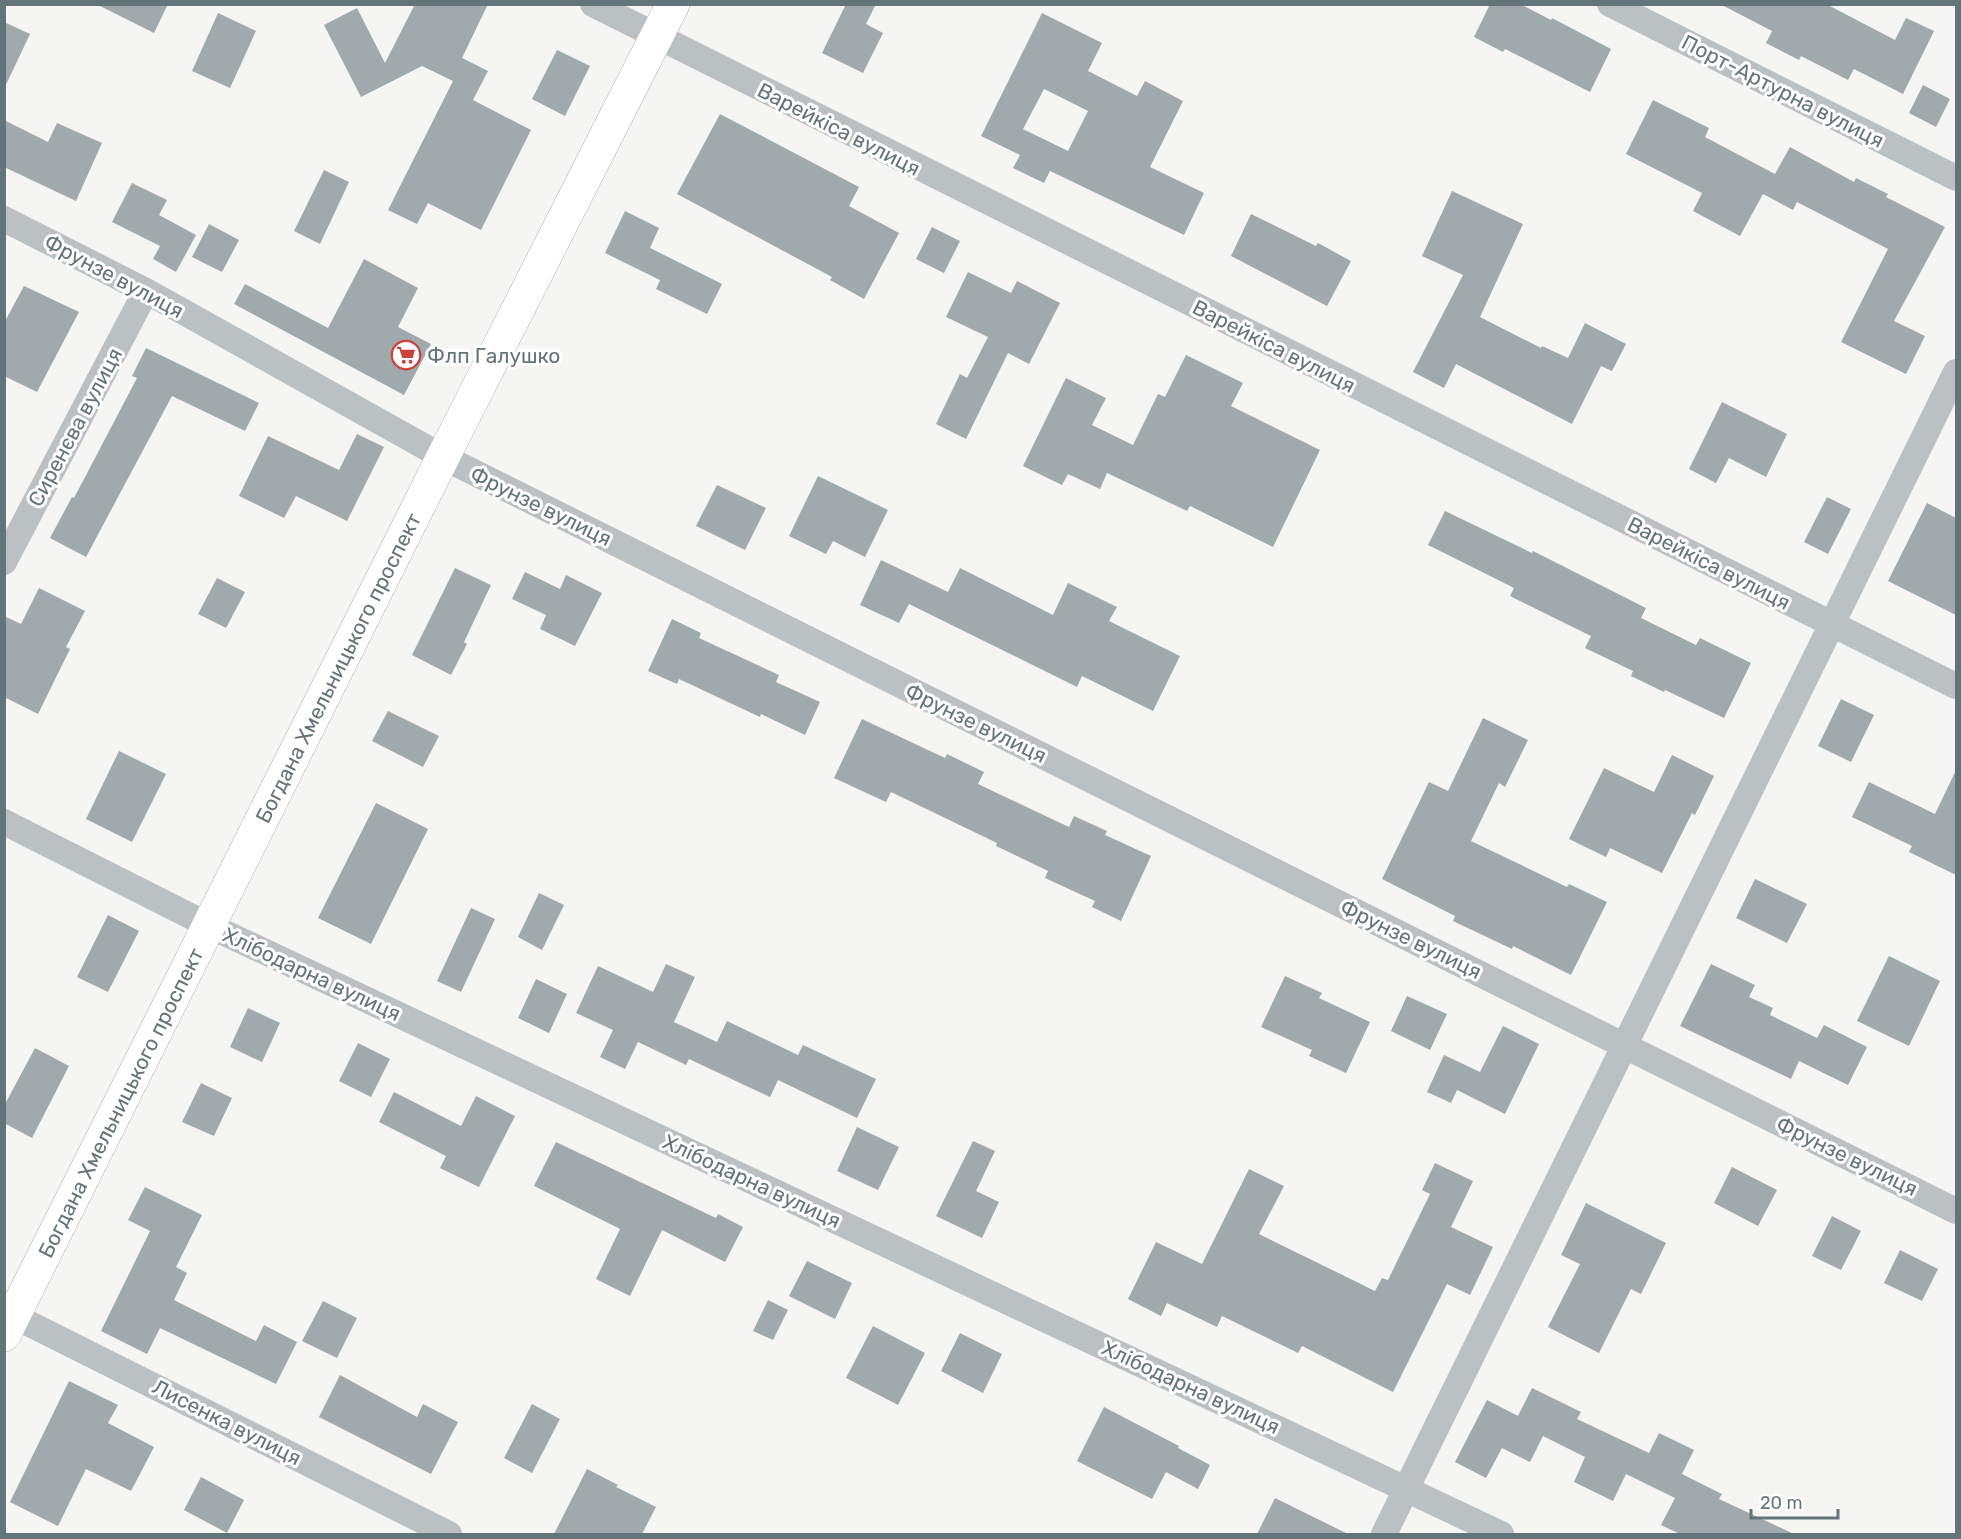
<svg xmlns="http://www.w3.org/2000/svg" width="1961" height="1539" font-family="Rubik,sans-serif">
	<style>
		.building { fill: #a0aaad; fill-rule: evenodd }
		.lines { fill: none; stroke-linecap: round; stroke-linejoin: round }
		.secondary-casing { stroke: #adb4b7; stroke-width: 34 }
		.street { stroke: #bbc0c2; stroke-width: 26 }
		.secondary { stroke: #fff; stroke-width: 33 }
		.labels { text-anchor: middle; dominant-baseline: central; stroke-width: 6; stroke-linejoin: round; paint-order: stroke }
		.street-label { font-size: 21px; fill: #64757a; stroke: #fff }
		.poi-label { font-size: 21px; fill: #64757a; stroke: #fff; text-anchor: start }
	</style>
	<rect width="100%" height="100%" fill="#f5f5f3"/>
	<path class="building" d="M 96,4 L 168,4 L 154,33 Z
		M 415,4 L 488,4 L 462,58 L 488,71 L 473,100 L 531,130 L 481,230 L 428,203 L 417,224 L 388,210 L 453,81 L 422,66 L 361,97 L 324,25 L 357,8 L 385,63 Z
		M 846,4 L 876,4 L 866,24 L 883,33 L 863,73 L 822,53 Z
		M 1490,4 L 1520,4 L 1551,20 L 1552,18 L 1611,49 L 1590,92 L 1505,49 L 1503,52 L 1474,37 Z
		M 1720,4 L 1826,4 L 1895,40 L 1906,18 L 1934,31 L 1903,94 L 1854,69 L 1848,80 L 1801,56 L 1799,60 L 1766,43 L 1772,31 Z
		M 218,13 L 256,31 L 230,88 L 192,71 Z
		M 1042,13 L 1102,43 L 1088,71 L 1137,96 L 1145,81 L 1183,101 L 1150,167 L 1204,193 L 1184,235 L 1050,171 L 1044,183 L 1013,168 L 1020,155 L 981,136 ZM 1044,89 L 1088,111 L 1068,151 L 1023,129 Z
		M 4,22 L 30,34 L 4,89 Z
		M 557,50 L 590,66 L 565,116 L 532,99 Z
		M 1923,85 L 1950,99 L 1936,127 L 1909,113 Z
		M 1653,100 L 1709,128 L 1705,137 L 1775,174 L 1790,147 L 1854,182 L 1856,178 L 1888,194 L 1886,197 L 1945,227 L 1894,321 L 1925,336 L 1906,374 L 1841,342 L 1888,249 L 1797,202 L 1793,210 L 1763,194 L 1740,236 L 1693,211 L 1702,193 L 1626,154 Z
		M 720,114 L 859,187 L 849,206 L 899,233 L 864,299 L 830,280 L 832,277 L 677,194 Z
		M 4,120 L 48,142 L 57,123 L 102,143 L 76,201 L 4,167 Z
		M 324,170 L 349,182 L 320,244 L 294,231 Z
		M 132,183 L 167,200 L 159,215 L 196,235 L 176,272 L 153,259 L 160,246 L 112,222 Z
		M 1452,191 L 1523,224 L 1480,317 L 1541,348 L 1542,346 L 1568,358 L 1585,323 L 1626,344 L 1612,371 L 1601,366 L 1572,424 L 1456,364 L 1444,388 L 1413,372 L 1463,275 L 1422,256 Z
		M 625,211 L 659,228 L 650,248 L 722,284 L 707,314 L 656,289 L 660,280 L 605,253 Z
		M 1251,214 L 1316,246 L 1318,243 L 1351,261 L 1327,306 L 1231,256 Z
		M 209,224 L 239,240 L 222,272 L 192,257 Z
		M 932,227 L 960,241 L 944,273 L 916,259 Z
		M 364,259 L 418,288 L 398,327 L 431,344 L 404,395 L 234,304 L 245,284 L 328,328 Z
		M 968,272 L 1011,293 L 1017,281 L 1060,303 L 1029,364 L 1008,353 L 966,439 L 936,424 L 960,374 L 967,378 L 988,337 L 946,317 Z
		M 24,286 L 79,312 L 37,392 L 4,376 L 4,323 Z
		M 146,348 L 259,403 L 245,431 L 172,396 L 86,557 L 50,538 L 72,497 L 74,498 L 137,378 L 132,376 Z
		M 1186,355 L 1243,383 L 1231,406 L 1320,450 L 1273,547 L 1190,506 L 1187,511 L 1107,473 L 1100,489 L 1068,474 L 1062,485 L 1023,466 L 1066,378 L 1106,398 L 1092,425 L 1133,445 L 1158,394 L 1165,397 Z
		M 1722,402 L 1787,434 L 1766,477 L 1729,458 L 1716,483 L 1689,469 Z
		M 357,434 L 384,447 L 347,521 L 296,496 L 284,518 L 239,496 L 268,436 L 339,470 Z
		M 818,476 L 888,510 L 865,557 L 833,541 L 826,554 L 789,536 Z
		M 717,485 L 766,508 L 745,550 L 696,526 Z
		M 1827,497 L 1851,509 L 1828,554 L 1804,542 Z
		M 1927,503 L 1956,518 L 1956,615 L 1888,581 Z
		M 1445,511 L 1532,553 L 1533,551 L 1646,608 L 1641,618 L 1696,645 L 1700,638 L 1751,663 L 1724,718 L 1665,690 L 1664,692 L 1631,676 L 1633,671 L 1585,648 L 1591,636 L 1510,596 L 1514,588 L 1428,545 Z
		M 881,560 L 948,592 L 960,568 L 1053,615 L 1068,583 L 1117,607 L 1109,621 L 1180,656 L 1153,711 L 1082,676 L 1077,687 L 909,604 L 899,623 L 860,605 Z
		M 455,568 L 491,585 L 464,642 L 467,644 L 451,675 L 412,655 Z
		M 525,572 L 560,589 L 566,575 L 602,593 L 575,646 L 540,629 L 546,615 L 512,599 Z
		M 217,578 L 245,592 L 226,628 L 198,614 Z
		M 39,588 L 85,611 L 66,647 L 70,649 L 38,714 L 4,697 L 4,616 L 21,624 Z
		M 672,619 L 701,633 L 699,638 L 779,675 L 776,682 L 820,702 L 805,735 L 761,714 L 760,717 L 679,679 L 677,684 L 648,671 Z
		M 1841,699 L 1874,715 L 1851,762 L 1818,746 Z
		M 388,711 L 439,736 L 423,767 L 372,741 Z
		M 1483,718 L 1528,740 L 1505,787 L 1499,783 L 1471,841 L 1567,887 L 1569,884 L 1607,902 L 1571,975 L 1513,946 L 1512,949 L 1453,921 L 1455,916 L 1382,879 L 1429,782 L 1448,791 Z
		M 862,719 L 945,758 L 947,754 L 984,772 L 978,784 L 1069,827 L 1074,816 L 1107,831 L 1105,835 L 1151,856 L 1121,921 L 1092,907 L 1095,901 L 1045,878 L 1048,871 L 996,846 L 997,843 L 891,792 L 886,802 L 834,778 Z
		M 119,751 L 166,774 L 132,842 L 86,819 Z
		M 1672,755 L 1714,776 L 1695,815 L 1692,813 L 1662,873 L 1610,848 L 1606,857 L 1569,839 L 1604,768 L 1654,792 Z
		M 1956,770 L 1956,875 L 1909,852 L 1912,846 L 1852,817 L 1869,782 L 1935,814 Z
		M 376,803 L 428,829 L 371,944 L 318,918 Z
		M 1755,879 L 1807,904 L 1787,943 L 1736,918 Z
		M 539,893 L 564,905 L 542,950 L 518,937 Z
		M 471,908 L 495,919 L 461,992 L 437,981 Z
		M 108,915 L 139,931 L 108,992 L 77,977 Z
		M 1889,956 L 1940,981 L 1909,1046 L 1857,1021 Z
		M 666,964 L 695,977 L 674,1022 L 717,1042 L 727,1021 L 798,1055 L 803,1045 L 876,1079 L 857,1118 L 778,1080 L 770,1097 L 689,1059 L 686,1065 L 638,1042 L 625,1069 L 600,1057 L 613,1030 L 576,1013 L 598,966 L 653,992 Z
		M 1711,964 L 1755,985 L 1749,997 L 1773,1008 L 1770,1015 L 1817,1038 L 1824,1025 L 1867,1047 L 1848,1085 L 1799,1061 L 1791,1079 L 1680,1026 Z
		M 1285,976 L 1322,993 L 1319,998 L 1370,1022 L 1346,1073 L 1309,1056 L 1312,1050 L 1261,1027 Z
		M 536,979 L 567,994 L 549,1033 L 518,1018 Z
		M 1407,996 L 1447,1014 L 1430,1050 L 1391,1031 Z
		M 248,1008 L 280,1023 L 262,1062 L 230,1047 Z
		M 1503,1026 L 1539,1044 L 1505,1114 L 1457,1090 L 1451,1103 L 1427,1092 L 1444,1055 L 1480,1072 Z
		M 358,1043 L 390,1059 L 371,1097 L 339,1081 Z
		M 35,1048 L 69,1066 L 32,1138 L 4,1123 L 4,1106 Z
		M 201,1083 L 232,1098 L 214,1136 L 182,1122 Z
		M 394,1092 L 461,1126 L 476,1096 L 515,1116 L 479,1187 L 440,1168 L 446,1156 L 379,1122 Z
		M 857,1127 L 899,1147 L 878,1190 L 837,1171 Z
		M 973,1141 L 995,1151 L 976,1191 L 999,1202 L 982,1238 L 936,1216 Z
		M 556,1142 L 716,1218 L 718,1214 L 743,1227 L 725,1262 L 662,1230 L 630,1296 L 596,1279 L 620,1229 L 534,1186 Z
		M 1435,1163 L 1473,1181 L 1451,1227 L 1493,1247 L 1470,1295 L 1447,1284 L 1393,1392 L 1302,1346 L 1298,1353 L 1222,1316 L 1217,1327 L 1167,1303 L 1161,1316 L 1128,1299 L 1156,1242 L 1202,1264 L 1249,1169 L 1284,1186 L 1259,1234 L 1375,1291 L 1382,1278 L 1388,1280 L 1430,1194 L 1422,1190 Z
		M 1732,1167 L 1777,1190 L 1758,1226 L 1714,1203 Z
		M 145,1187 L 202,1215 L 176,1267 L 187,1273 L 174,1300 L 256,1341 L 264,1325 L 297,1342 L 276,1384 L 160,1328 L 147,1354 L 101,1331 L 150,1231 L 128,1220 Z
		M 1586,1203 L 1666,1243 L 1641,1294 L 1631,1289 L 1599,1353 L 1548,1327 L 1580,1264 L 1561,1255 Z
		M 1832,1216 L 1861,1231 L 1841,1270 L 1812,1256 Z
		M 1900,1250 L 1938,1269 L 1922,1301 L 1884,1283 Z
		M 807,1261 L 852,1283 L 835,1319 L 789,1296 Z
		M 768,1300 L 788,1310 L 773,1340 L 753,1331 Z
		M 323,1301 L 357,1318 L 337,1358 L 302,1341 Z
		M 873,1326 L 925,1353 L 898,1405 L 846,1378 Z
		M 960,1333 L 1002,1354 L 983,1393 L 941,1371 Z
		M 340,1375 L 417,1417 L 423,1404 L 458,1422 L 431,1474 L 319,1417 Z
		M 69,1381 L 118,1405 L 108,1423 L 154,1447 L 131,1491 L 86,1469 L 58,1526 L 10,1502 Z
		M 1532,1388 L 1581,1412 L 1577,1419 L 1649,1453 L 1659,1433 L 1694,1450 L 1682,1474 L 1722,1494 L 1719,1499 L 1794,1534 L 1680,1534 L 1661,1525 L 1675,1498 L 1626,1474 L 1613,1501 L 1574,1482 L 1585,1457 L 1543,1436 L 1530,1462 L 1502,1448 L 1486,1478 L 1455,1462 L 1487,1400 L 1518,1416 Z
		M 532,1404 L 560,1419 L 532,1473 L 504,1458 Z
		M 1104,1407 L 1179,1446 L 1178,1448 L 1210,1465 L 1198,1489 L 1166,1472 L 1152,1499 L 1077,1461 Z
		M 587,1469 L 618,1485 L 616,1487 L 656,1507 L 642,1534 L 554,1534 Z
		M 201,1477 L 244,1500 L 227,1533 L 184,1510 Z
		M 1275,1498 L 1348,1534 L 1257,1534 Z"/>
	<g class="lines">
		<g class="secondary-casing">
			<g id="secondary">
				<path id="s1" d="M 4,1335 L 443,457 L 673,4"/>
			</g>
		</g>
		<path class="street" d="M 593,4 L 1956,686
			M 1610,4 L 1956,178
			M 4,219 L 146,291 L 443,457 L 1956,1211
			M 4,562 L 146,291
			M 4,822 L 210,926 L 1501,1534
			M 4,1311 L 449,1534
			M 1384,1534 L 1956,372"/>
		<use href="#secondary" class="secondary"/>
	</g>
	<defs>
		<g id="supermarket-ring" transform="scale(1.5)"><circle r="9.5" fill="#fff" stroke="#cc413c" stroke-width="1.5"/><path d="M-6-5.5h2.5l.6 2H6L4.5 2H-2.5L-4.4-4H-6ZM-1.5 3.2a1.3 1.3 0 1 0 .1 0ZM3 3.2a1.3 1.3 0 1 0 .1 0Z" fill="#cc413c"/></g>
	</defs>
	<g fill-rule="evenodd">
		<use href="#supermarket-ring" x="406" y="355"/>
	</g>
	<g class="labels">
		<g class="street-label">
			<text transform="translate(1783 91) rotate(27)">Порт-Артурна вулиця</text>
			<text transform="translate(839 129) rotate(27)">Варейкіса вулиця</text>
			<text transform="translate(114 276) rotate(28)">Фрунзе вулиця</text>
			<text transform="translate(1274 346) rotate(27)">Варейкіса вулиця</text>
			<text transform="translate(75 427) rotate(-62)">Сиренєва вулиця</text>
			<text transform="translate(541 506) rotate(26)">Фрунзе вулиця</text>
			<text transform="translate(1709 563) rotate(27)">Варейкіса вулиця</text>
			<text stroke="none"><textPath href="#s1" startOffset="746">Богдана Хмельницького проспект</textPath></text>
			<text transform="translate(976 723) rotate(26)">Фрунзе вулиця</text>
			<text transform="translate(1411 939) rotate(26)">Фрунзе вулиця</text>
			<text transform="translate(312 974) rotate(25)">Хлібодарна вулиця</text>
			<text stroke="none"><textPath href="#s1" startOffset="260">Богдана Хмельницького проспект</textPath></text>
			<text transform="translate(1847 1156) rotate(26)">Фрунзе вулиця</text>
			<text transform="translate(752 1181) rotate(25)">Хлібодарна вулиця</text>
			<text transform="translate(1191 1387) rotate(25)">Хлібодарна вулиця</text>
			<text transform="translate(227 1422) rotate(27)">Лисенка вулиця</text>
		</g>
		<g class="poi-label">
			<text x="427" y="355">Флп Галушко</text>
		</g>
	</g>
	<rect width="1961" height="1539" fill="none" stroke="#64757a" stroke-width="12"/>
	<path d="M1751 1509v9h87v-9" fill="none" stroke="#64757a" stroke-width="3"/>
	<text x="1760" y="1509" font-size="18" fill="#64757a" stroke="#ffffff" stroke-width="4.5" paint-order="stroke">20 m</text>
</svg>
